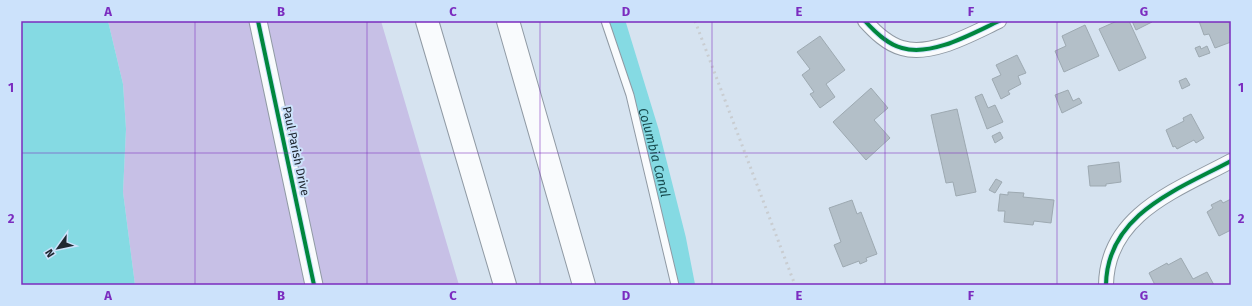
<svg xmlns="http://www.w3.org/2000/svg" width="1252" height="306" font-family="'Fira Sans',sans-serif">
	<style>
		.green { fill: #c7c0e6 }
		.water { fill: #85dae3 }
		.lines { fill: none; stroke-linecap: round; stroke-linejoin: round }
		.canal { stroke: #85dae3; stroke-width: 18 }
		.building { fill: #b3bfc8; stroke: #9da9b1 }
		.service-casing { stroke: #909aa4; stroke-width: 9 }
		.minor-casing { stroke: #909aa4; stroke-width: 16 }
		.tertiary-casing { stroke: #909aa4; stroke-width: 19 }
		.motorway-casing { stroke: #909aa4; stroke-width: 24 }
		.service { stroke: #f9fbfd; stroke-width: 7 }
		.minor { stroke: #f9fbfd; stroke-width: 14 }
		.tertiary { stroke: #f9fbfd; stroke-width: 17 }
		.motorway { stroke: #f9fbfd; stroke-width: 22 }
		.rail { stroke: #c9cdd1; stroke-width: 3; stroke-dasharray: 2 4; stroke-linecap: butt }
		.cycleway-casing { stroke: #cce2fb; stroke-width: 6 }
		.cycleway { stroke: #00873e; stroke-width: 4 }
		.grid { fill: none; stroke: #7b2cbf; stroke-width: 1; stroke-opacity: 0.55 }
		.labels { text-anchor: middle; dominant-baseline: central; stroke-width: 4; stroke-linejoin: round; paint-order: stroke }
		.street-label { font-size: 12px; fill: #202831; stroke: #cce2fb }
		.water-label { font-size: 13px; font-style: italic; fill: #174b4f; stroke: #cce2fb }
		.neatline { fill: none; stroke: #7b2cbf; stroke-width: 1.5 }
		.grid-label { font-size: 13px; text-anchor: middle; font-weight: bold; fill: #7b2cbf }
	</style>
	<rect width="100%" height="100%" fill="#d6e3f0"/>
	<path class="green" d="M 108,21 L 381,21 L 459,285 L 135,285 L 123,192 L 126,129 L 123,84 Z"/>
	<path class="water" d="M 21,21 L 108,21 L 123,84 L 126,129 L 123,192 L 135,285 L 21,285 Z"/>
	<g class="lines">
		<path class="canal" id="s1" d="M 616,21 L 650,132 L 677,239 L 686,285"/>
	</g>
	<path class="building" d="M 1117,21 L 1129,21 L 1146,58 L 1119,71 L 1099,29 Z
		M 1132,21 L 1152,21 L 1152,22 L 1136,30 Z
		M 1199,21 L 1229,21 L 1231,42 L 1215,48 L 1209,34 L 1204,35 Z
		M 1085,25 L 1099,56 L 1064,72 L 1055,51 L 1066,46 L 1062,36 Z
		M 820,36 L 845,70 L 826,84 L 835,97 L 820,108 L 810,94 L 814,92 L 802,75 L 810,69 L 797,52 Z
		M 1200,46 L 1201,49 L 1207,46 L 1210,53 L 1199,57 L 1195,48 Z
		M 1017,55 L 1026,73 L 1018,76 L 1021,84 L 1008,91 L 1010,94 L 1001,99 L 992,79 L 1001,75 L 996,65 Z
		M 1186,78 L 1190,85 L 1182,89 L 1179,81 Z
		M 871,88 L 888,108 L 874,120 L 890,138 L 866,160 L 833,122 Z
		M 1068,90 L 1073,101 L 1079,98 L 1082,103 L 1062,113 L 1055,95 Z
		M 982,94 L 988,108 L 995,105 L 1003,122 L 987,129 L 975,97 Z
		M 957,109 L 976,192 L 956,196 L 953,182 L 946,183 L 931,115 Z
		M 1191,114 L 1204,138 L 1196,143 L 1194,140 L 1177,149 L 1175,146 L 1173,147 L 1166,130 L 1184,121 L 1183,118 Z
		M 1000,132 L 1003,138 L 995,143 L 992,136 Z
		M 1119,162 L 1121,182 L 1106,184 L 1106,186 L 1090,186 L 1088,166 Z
		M 996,179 L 1002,182 L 995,193 L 989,190 Z
		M 1008,192 L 1024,193 L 1023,197 L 1054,200 L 1051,223 L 1034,221 L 1033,225 L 1004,222 L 1005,211 L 998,211 L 1000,194 L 1008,195 Z
		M 1231,199 L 1231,230 L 1219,236 L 1207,212 L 1213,208 L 1211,205 L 1221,200 L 1223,203 Z
		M 852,200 L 857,214 L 861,212 L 877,254 L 866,258 L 867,261 L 860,264 L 859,261 L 843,267 L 834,245 L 841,242 L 829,208 Z
		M 1181,258 L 1193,279 L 1207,272 L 1214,285 L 1155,285 L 1149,273 L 1167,263 L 1168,265 Z"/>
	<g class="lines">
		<g class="service-casing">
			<path id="service" d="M 605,21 L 630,95 L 675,285"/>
		</g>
		<g class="minor-casing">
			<path id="minor" d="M 865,21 C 875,32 887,44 902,48 C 932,57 973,33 999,21
				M 1106,285 C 1107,214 1177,190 1231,161"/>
		</g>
		<g class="tertiary-casing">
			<path id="tertiary" d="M 258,21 L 314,285"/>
		</g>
		<g class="motorway-casing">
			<path id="motorway" d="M 427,21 L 505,285
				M 508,21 L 584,285"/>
		</g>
		<use href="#service" class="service"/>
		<use href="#minor" class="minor"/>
		<use href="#tertiary" class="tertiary"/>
		<use href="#motorway" class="motorway"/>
		<path class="rail" d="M 695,21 L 795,285"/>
		<g class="cycleway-casing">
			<path id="cycleway" d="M 258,21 L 314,285
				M 865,21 C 875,32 887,44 902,48 C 932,57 973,33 999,21
				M 1106,285 C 1107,214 1177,190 1231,161"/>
		</g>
		<use href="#cycleway" class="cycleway"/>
	</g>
	<path class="grid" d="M 195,21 L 195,285M 367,21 L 367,285M 540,21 L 540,285M 712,21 L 712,285M 885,21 L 885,285M 1057,21 L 1057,285M 21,153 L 1231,153"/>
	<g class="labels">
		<g class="street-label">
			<text transform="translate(296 151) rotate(78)">Paul Parish Drive</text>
		</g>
		<g class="water-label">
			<text stroke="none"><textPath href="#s1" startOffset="137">Columbia Canal</textPath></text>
		</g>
	</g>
	<rect width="1252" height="306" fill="none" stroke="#cce2fb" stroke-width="44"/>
	<g transform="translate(58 248) rotate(237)" stroke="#cce2fb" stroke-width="3" paint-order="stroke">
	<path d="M0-3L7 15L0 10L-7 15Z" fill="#202831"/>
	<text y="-6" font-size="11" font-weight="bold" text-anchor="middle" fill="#202831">N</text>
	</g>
	<rect x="22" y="22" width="1208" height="262" class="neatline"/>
	<g class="grid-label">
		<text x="108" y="16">A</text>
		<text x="281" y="16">B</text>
		<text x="453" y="16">C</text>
		<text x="626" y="16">D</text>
		<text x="799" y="16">E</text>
		<text x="971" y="16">F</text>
		<text x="1144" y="16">G</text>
		<text x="11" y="92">1</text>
		<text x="1241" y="92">1</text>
		<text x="11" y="223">2</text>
		<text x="1241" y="223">2</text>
		<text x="108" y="300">A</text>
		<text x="281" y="300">B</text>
		<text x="453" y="300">C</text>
		<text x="626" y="300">D</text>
		<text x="799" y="300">E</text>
		<text x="971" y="300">F</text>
		<text x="1144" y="300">G</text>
	</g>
</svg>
